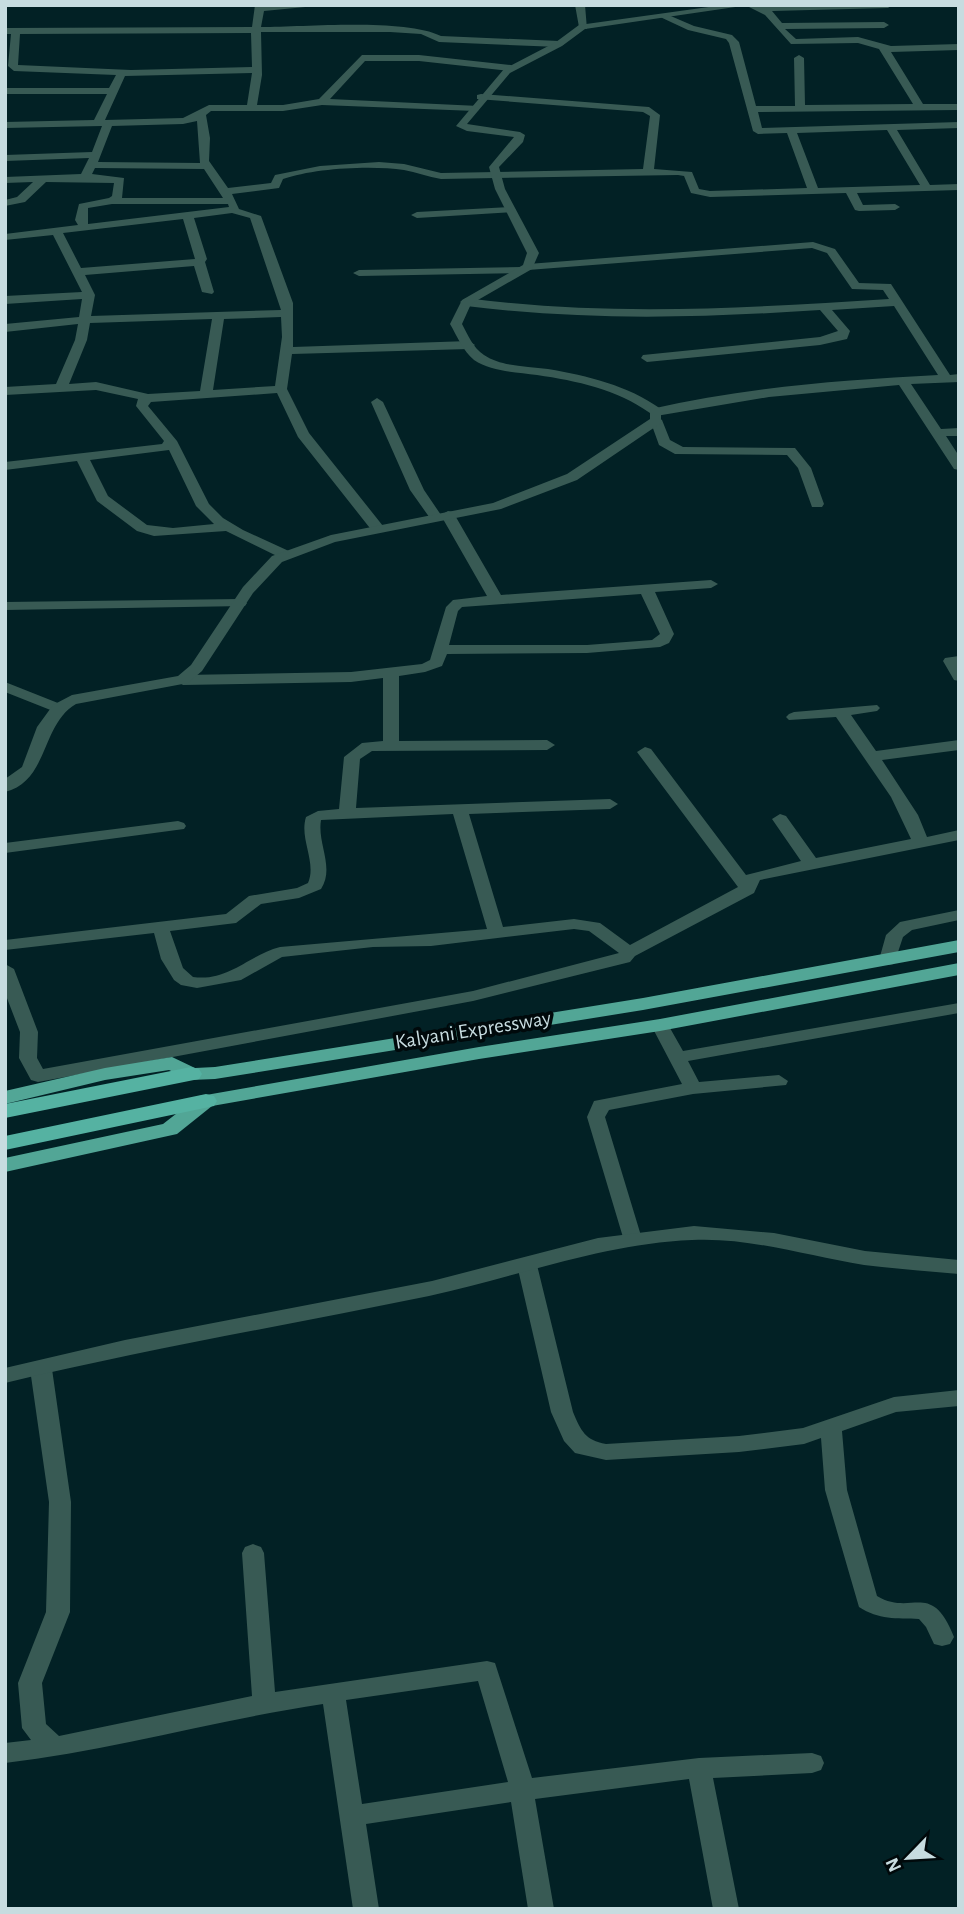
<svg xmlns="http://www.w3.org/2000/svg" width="964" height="1914" font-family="'Alegreya Sans',sans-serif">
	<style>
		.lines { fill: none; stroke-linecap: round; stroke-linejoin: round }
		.minor { fill: #385a54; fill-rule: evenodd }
		.tertiary { fill: #385a54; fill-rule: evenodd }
		.trunk { fill: #52a696; fill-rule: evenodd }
		.motorway { fill: #55b2a2; fill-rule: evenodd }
		.labels { text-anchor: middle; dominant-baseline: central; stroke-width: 7; stroke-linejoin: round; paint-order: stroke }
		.street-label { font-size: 21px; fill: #c7dce0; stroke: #00090b }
	</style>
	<rect width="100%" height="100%" fill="#022125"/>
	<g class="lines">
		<path class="minor" d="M 255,5 L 326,5 L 264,11 L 261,27 C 306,27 404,18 441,36 L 559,41 L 564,44 L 559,47 L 439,42 L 421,34 L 390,32 L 261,32 L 262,75 L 257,105 L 283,105 L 319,99 L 362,55 L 419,55 L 511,65 L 516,68 L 511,71 L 419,61 L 365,61 L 330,99 L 479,106 L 479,110 L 475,111 L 322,105 L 283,111 L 211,111 L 206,115 L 210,138 L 209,161 L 228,188 L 271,183 L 275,175 L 320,166 L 379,162 L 404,164 L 441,173 L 643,169 L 650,116 L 643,112 L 477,99 L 477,95 L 481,94 L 649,107 L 660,115 L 654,169 L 692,172 L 699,189 L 710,191 L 807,188 L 787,133 L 758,134 L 753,131 L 729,43 L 726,39 L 688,30 L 658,16 L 666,14 L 694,26 L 732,35 L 739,42 L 756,106 L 795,106 L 794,58 L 799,55 L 804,58 L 805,105 L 913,104 L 879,49 L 858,43 L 791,44 L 765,15 L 745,5 L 892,5 L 888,8 L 772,11 L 782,23 L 884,22 L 889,25 L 884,28 L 785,29 L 796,39 L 858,37 L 891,46 L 959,44 L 959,50 L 891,52 L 923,104 L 959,104 L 959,110 L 758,112 L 762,128 L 959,122 L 959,128 L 897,130 L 930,185 L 959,184 L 959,190 L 857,193 L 863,205 L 895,204 L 900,207 L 895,210 L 859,211 L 855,210 L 846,193 L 710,197 L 691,193 L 684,176 L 678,175 L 441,179 C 428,177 416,172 404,170 C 372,165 314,168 283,179 L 279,188 L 232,194 L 239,209 L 261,216 L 293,303 L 293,347 L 469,341 L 475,345 L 469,349 L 292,354 L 287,389 L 309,433 L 383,526 L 383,532 L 373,532 L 298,437 L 277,393 L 151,402 L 148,406 L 177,441 L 209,504 L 223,518 L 243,530 L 291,552 L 291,558 L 281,558 L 226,531 L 154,536 L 137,531 L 97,501 L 77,461 L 5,470 L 5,462 L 162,444 L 164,441 L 136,406 L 138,399 L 96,390 L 5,395 L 5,387 L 56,384 L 75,340 L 78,324 L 5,332 L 5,324 L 79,317 L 82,299 L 5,304 L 5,296 L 82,292 L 53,235 L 5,240 L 5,234 L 78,225 L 75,220 L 79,204 L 109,198 L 112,196 L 114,183 L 46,182 L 25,202 L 5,206 L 5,200 L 17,197 L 33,182 L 5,183 L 5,177 L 81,174 L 89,158 L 5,161 L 5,155 L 92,152 L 102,126 L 5,128 L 5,122 L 94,120 L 107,94 L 5,94 L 5,88 L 109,88 L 116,75 L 14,71 L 8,66 L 11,34 L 5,34 L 5,28 L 252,27 ZM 251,33 L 252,67 L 131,70 L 18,65 L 20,34 ZM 252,73 L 247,105 L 209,105 L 183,118 L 105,120 L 125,76 ZM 197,121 L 200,163 L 98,162 L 112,126 L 183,124 ZM 887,130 L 920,185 L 818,188 L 797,133 ZM 95,168 L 204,169 L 223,198 L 122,198 L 124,178 L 92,174 ZM 112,204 L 228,204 L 229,207 L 88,224 L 88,208 ZM 232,213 L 250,218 L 281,310 L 91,316 L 95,295 L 85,275 L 194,266 L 202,292 L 212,294 L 214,292 L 205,262 L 207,259 L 194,218 ZM 183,219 L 195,259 L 81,268 L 63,233 ZM 281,317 L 282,337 L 275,386 L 213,390 L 224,319 ZM 212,319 L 200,391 L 148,394 L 96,382 L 69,384 L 87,340 L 90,323 ZM 169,450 L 196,506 L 214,524 L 173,528 L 147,525 L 108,496 L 90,460 Z
			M 575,5 L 585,5 L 587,29 L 579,27 Z
			M 511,207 L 516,210 L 515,212 L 417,218 L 411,215 L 417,212 Z
			M 813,242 L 835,249 L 859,283 L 891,284 L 950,375 L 959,374 L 959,382 L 911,384 L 941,429 L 959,428 L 959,436 L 946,436 L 959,456 L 959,470 L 954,469 L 899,385 L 769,397 L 656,416 L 650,412 L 651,409 C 745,387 843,380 938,375 L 894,306 L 832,310 L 850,331 L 847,339 L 820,345 L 647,362 L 641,358 L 643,355 L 820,337 L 838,331 L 820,310 C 701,318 584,321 466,306 L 460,302 L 466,298 C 608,317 748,308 889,299 L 883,290 L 852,289 L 827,253 L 812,248 L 528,270 L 522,273 L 359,276 L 353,273 L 359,270 L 522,267 L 528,264 Z
			M 377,398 L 383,402 L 424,490 L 441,515 L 448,511 L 453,512 L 501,595 L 711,580 L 718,584 L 711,588 L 655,592 L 674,634 L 669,643 L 660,647 L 587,653 L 447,654 L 442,666 L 425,672 L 399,676 L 399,741 L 547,740 L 555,745 L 547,750 L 372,751 L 360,759 L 356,808 L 610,799 L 618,804 L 610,809 L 469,814 L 503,927 L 574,919 L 600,923 L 630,945 L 738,887 L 637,752 L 645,747 L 651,749 L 746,875 L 801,861 L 772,819 L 780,814 L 786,816 L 816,858 L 911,839 L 891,797 L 836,717 L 789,720 L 786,717 L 789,714 L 794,712 L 877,705 L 880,708 L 877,711 L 851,715 L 876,751 L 959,740 L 959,750 L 882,760 L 918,815 L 927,837 L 959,830 L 959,840 L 760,880 L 754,893 L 635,956 L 630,962 L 473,1001 L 38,1082 L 31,1080 L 19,1058 L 20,1032 L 5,993 L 5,964 L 14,969 L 38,1032 L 37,1058 L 43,1069 L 473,991 L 619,953 L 589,931 L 574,929 L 431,946 L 373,947 L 282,957 L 241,980 L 197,988 L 181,985 L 174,980 L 161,959 L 154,933 L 5,950 L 5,940 L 226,914 L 249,896 L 297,888 L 308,883 C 317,862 299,839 306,817 L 318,811 L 339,809 L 344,757 L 362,743 L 383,741 L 383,678 L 351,682 L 183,685 L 175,680 L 183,675 L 351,672 L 422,664 L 430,660 L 446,607 L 453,600 L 487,596 L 443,519 L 432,521 L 410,490 L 371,402 ZM 641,594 L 660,634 L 652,640 L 587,645 L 449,645 L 458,611 L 462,607 ZM 453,814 L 487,929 L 280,947 C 249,955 228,982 193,977 L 183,968 L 170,931 L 236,923 L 261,904 L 299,898 L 321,889 C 335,867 317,844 321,820 Z
			M 656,416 L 662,420 L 670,440 L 683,447 L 795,448 L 811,468 L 824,504 L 822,507 L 812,507 L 798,468 L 787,455 L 675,454 L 659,445 L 650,420 Z
			M 240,599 L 247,603 L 245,606 L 5,610 L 5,602 Z
			M 959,656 L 959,681 L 954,680 L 943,661 L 945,658 Z
			M 5,682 L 63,705 L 66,708 L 58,713 L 53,711 L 5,692 Z
			M 178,821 L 184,823 L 186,826 L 184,829 L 5,853 L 5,843 Z
			M 959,910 L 959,920 L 912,930 L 903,937 L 894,964 L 888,965 L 879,960 L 886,935 L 900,922 Z
			M 959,1003 L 959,1013 L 688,1061 L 699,1082 L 779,1075 L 788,1081 L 786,1085 L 693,1094 L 609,1110 L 605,1117 L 642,1239 L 639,1244 L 625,1244 L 587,1117 L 594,1101 L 682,1084 L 651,1025 L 654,1021 L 666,1021 L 683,1051 Z
			M 527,1258 L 534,1260 L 537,1265 L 573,1412 C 581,1431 585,1440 606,1444 L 739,1436 L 803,1428 L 894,1397 L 959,1390 L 959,1406 L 896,1412 L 842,1431 L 847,1490 L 877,1596 C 912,1617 931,1579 954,1637 L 950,1644 L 942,1646 L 934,1644 L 926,1627 L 919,1619 C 896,1618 879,1620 859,1607 L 825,1490 L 821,1438 L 804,1444 L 739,1452 L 606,1460 L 575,1453 L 564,1441 L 551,1412 L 517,1265 L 520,1260 Z
			M 41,1362 L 48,1364 L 52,1369 L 71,1502 L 70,1612 L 42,1683 L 46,1724 L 59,1736 L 252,1696 L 242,1553 L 245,1547 L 253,1544 L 261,1547 L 264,1553 L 275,1692 L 487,1661 L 495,1663 L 532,1778 L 699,1758 L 812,1753 L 821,1756 L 824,1763 L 821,1770 L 812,1773 L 713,1778 L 739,1909 L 713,1909 L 689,1779 L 535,1799 L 554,1909 L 528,1909 L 511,1802 L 366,1824 L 379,1909 L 353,1909 L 323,1704 C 216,1720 112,1750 5,1763 L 5,1743 L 31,1740 L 22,1728 L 18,1683 L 46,1612 L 49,1502 L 30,1369 L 34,1364 ZM 478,1681 L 508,1782 L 362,1804 L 346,1700 Z"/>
		<path class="tertiary" d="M 723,5 L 749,5 L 585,29 L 562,46 L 510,73 L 467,124 L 520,132 L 525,135 L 523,142 L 499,167 L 505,189 L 539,253 L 532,269 L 471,304 L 462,324 C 468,335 473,348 484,355 C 502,367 527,366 548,369 C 588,376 627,385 661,409 L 661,423 L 577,480 L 501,509 L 335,542 L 282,562 L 253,593 L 202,671 L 188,683 L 76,704 C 41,724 49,781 5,792 L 5,779 L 22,767 L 37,727 L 53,705 L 72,695 L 178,676 L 191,665 L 243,587 L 272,556 L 331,535 L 493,503 L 567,474 L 650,419 L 650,413 C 616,389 577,381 537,375 C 517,372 492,372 474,360 C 463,351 457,336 450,324 L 462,300 L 523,265 L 527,253 L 495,189 L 489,167 L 514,137 L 467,131 L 456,126 L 504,69 L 556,42 L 579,25 Z
			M 694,1226 L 774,1233 L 865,1251 L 959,1260 L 959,1274 C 927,1271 895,1269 864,1265 C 807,1256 750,1237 692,1240 C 601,1244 517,1277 429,1296 C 288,1325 146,1349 5,1383 L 5,1368 L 125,1340 L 432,1281 L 598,1238 Z"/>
		<path class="trunk" d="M 959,940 L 959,952 L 643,1010 L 215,1079 L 191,1080 L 169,1070 L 105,1080 L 5,1104 L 5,1091 L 105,1068 L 172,1057 L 195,1068 L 215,1067 L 643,998 Z
			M 959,963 L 959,975 L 660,1031 L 479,1059 L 212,1106 L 177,1134 L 5,1172 L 5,1158 L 163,1124 L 199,1096 L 206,1095 L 479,1047 L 660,1019 Z"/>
		<path class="motorway" d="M 191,1067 L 199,1069 L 202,1074 L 199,1079 L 5,1118 L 5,1104 Z
			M 206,1094 L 214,1096 L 217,1101 L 214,1106 L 5,1150 L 5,1136 Z"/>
	</g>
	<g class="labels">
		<g class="street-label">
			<text transform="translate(473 1030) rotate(-9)">Kalyani Expressway</text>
		</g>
	</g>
	<rect width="964" height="1914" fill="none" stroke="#c7dce0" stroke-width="14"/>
	<g transform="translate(908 1858) rotate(245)" stroke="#00090b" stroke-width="5" paint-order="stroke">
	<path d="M0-5L12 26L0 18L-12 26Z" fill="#c7dce0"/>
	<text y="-10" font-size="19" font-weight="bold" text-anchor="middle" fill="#c7dce0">N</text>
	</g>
</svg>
